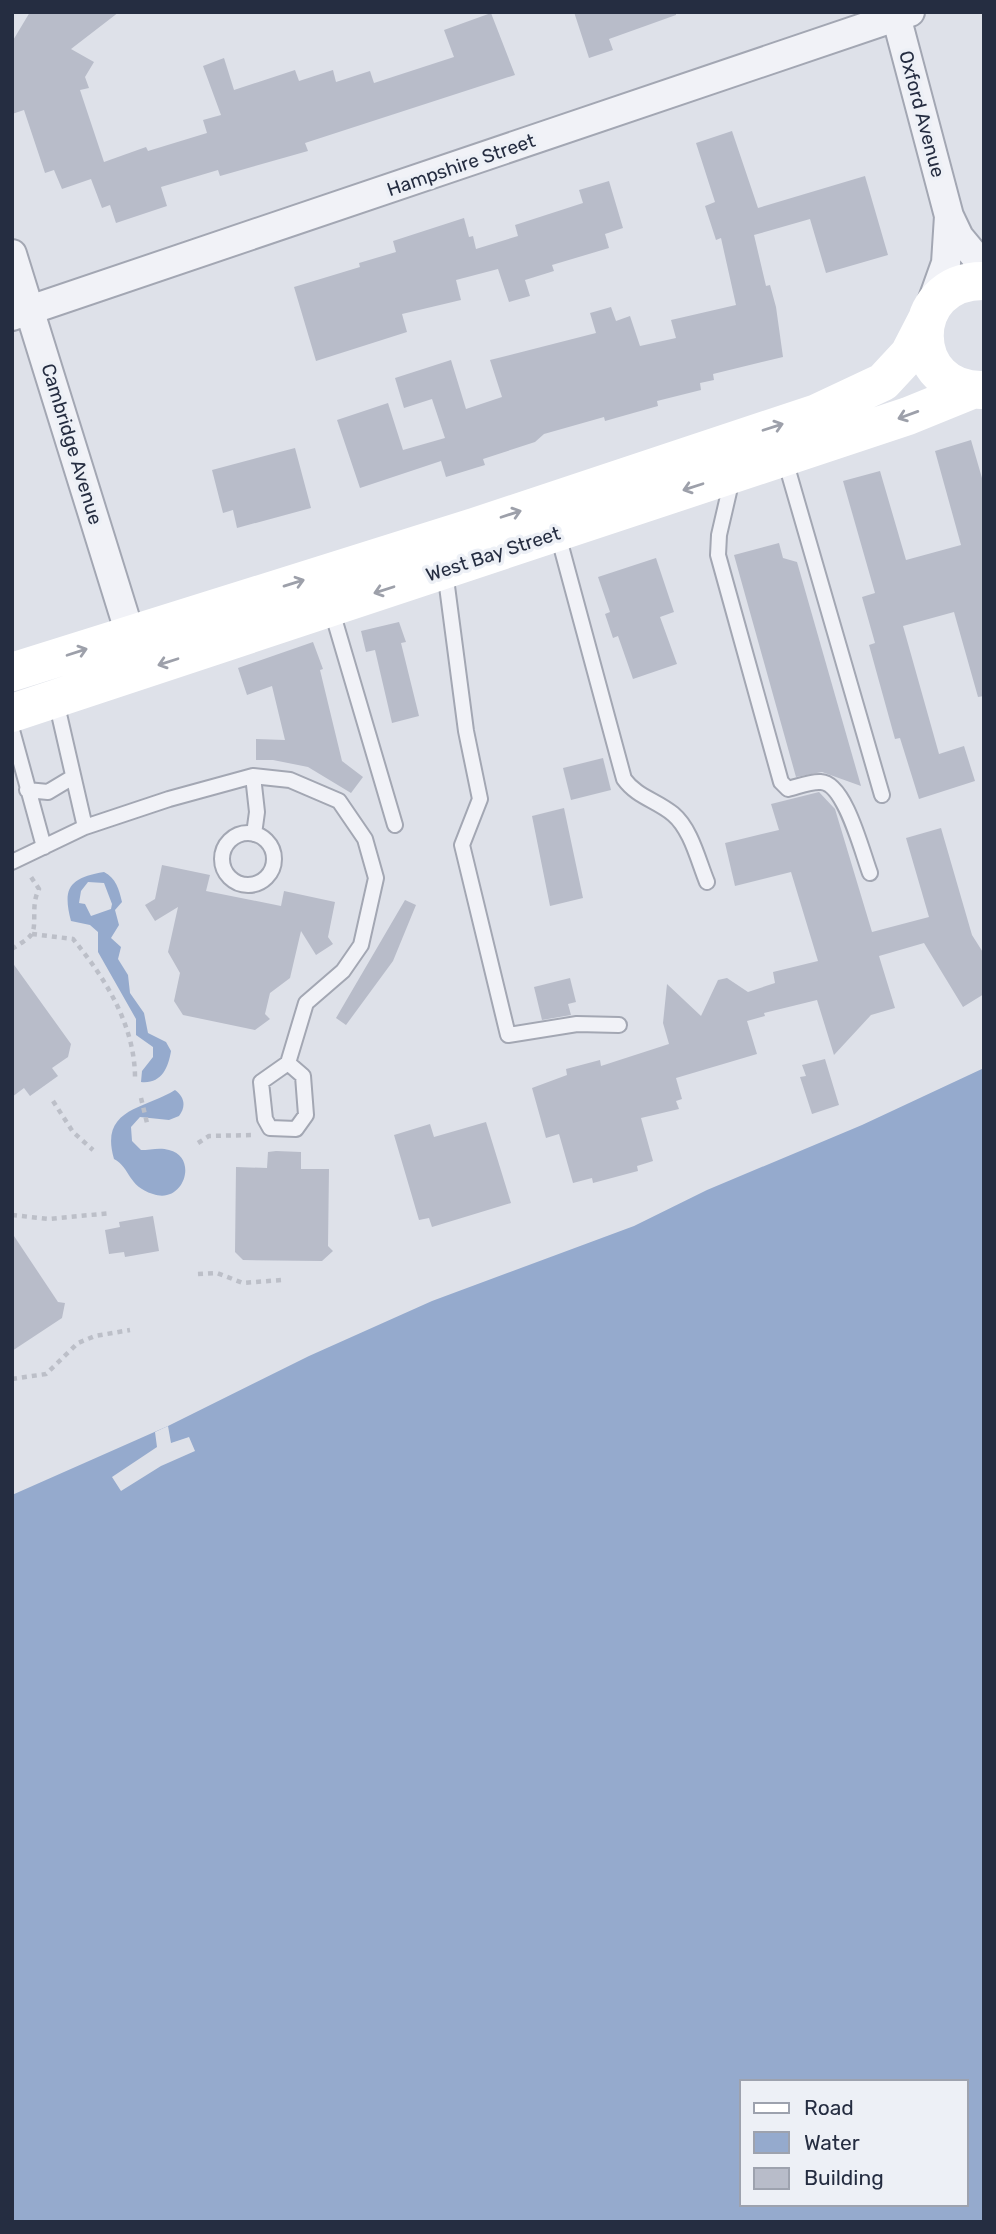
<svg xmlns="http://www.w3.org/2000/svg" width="996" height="2234" font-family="Rubik,sans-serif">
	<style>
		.water { fill: #95aacd; fill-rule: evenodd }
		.pier { fill: #dee1e9 }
		.building { fill: #b8bcc9 }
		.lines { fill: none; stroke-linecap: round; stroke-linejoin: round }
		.service-casing { stroke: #a3a7b3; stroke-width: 18 }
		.minor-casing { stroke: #a3a7b3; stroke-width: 32 }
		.path { stroke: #bcbfc8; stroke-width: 4.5; stroke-dasharray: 5 5; stroke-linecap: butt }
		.service { stroke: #f1f2f7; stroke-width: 14 }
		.minor { stroke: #f1f2f7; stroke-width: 28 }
		.secondary { stroke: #fff; stroke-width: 38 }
		.oneway { stroke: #9da0aa }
		.labels { text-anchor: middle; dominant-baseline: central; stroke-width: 7; stroke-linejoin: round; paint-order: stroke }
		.street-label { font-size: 19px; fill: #252d41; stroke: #edf0f6 }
	</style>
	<rect width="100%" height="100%" fill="#dee1e9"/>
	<path class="water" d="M 104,872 C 116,878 119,889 122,902 L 115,910 L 119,925 L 111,938 L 121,947 L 118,959 L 128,975 L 130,993 L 144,1013 L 148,1033 L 166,1042 L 171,1051 C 168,1069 161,1084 141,1082 L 142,1071 L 153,1057 L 153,1047 L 136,1035 L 136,1019 L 98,952 L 98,932 L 90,925 L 71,921 C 62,887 70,878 104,872 ZM 88,882 L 104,883 L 112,904 L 111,909 L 91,916 L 85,904 L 79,903 L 81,891 Z
		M 984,1068 L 984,2222 L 12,2222 L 12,1495 L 168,1426 L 309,1356 L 432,1301 L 634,1226 L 707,1190 L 862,1125 ZM 742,2082 L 966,2082 L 966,2204 L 742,2204 Z
		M 175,1090 C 185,1097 186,1107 179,1116 L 169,1120 L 140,1117 L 131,1127 L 132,1141 L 141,1150 C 150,1150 160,1147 169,1150 C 199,1157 184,1205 153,1194 C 127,1186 131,1168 114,1159 C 99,1108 145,1109 175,1090 Z"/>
	<path class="pier" d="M 168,1426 L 171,1443 L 189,1437 L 195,1451 L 161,1466 L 121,1491 L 112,1477 L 157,1447 L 155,1432 Z"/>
	<path class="building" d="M 30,12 L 119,12 L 71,49 L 94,62 L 85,77 L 89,88 L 80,90 L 104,162 L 146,147 L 148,151 L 207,133 L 203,120 L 221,115 L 203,66 L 224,58 L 234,90 L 295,70 L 299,81 L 333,70 L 336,82 L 370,71 L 374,83 L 454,57 L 444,30 L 491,13 L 515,75 L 305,143 L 308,151 L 220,176 L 218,170 L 161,187 L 167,206 L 116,223 L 110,205 L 102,208 L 91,179 L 62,189 L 54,170 L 45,173 L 24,110 L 12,114 L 12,42 Z
		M 574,12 L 676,12 L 676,15 L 609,39 L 613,50 L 589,58 Z
		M 732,131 L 758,208 L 865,176 L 888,255 L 826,273 L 810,219 L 754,235 L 766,286 L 770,285 L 776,307 L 783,357 L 713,374 L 714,380 L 700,383 L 701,390 L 657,401 L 658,406 L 605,421 L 604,417 L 544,434 L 535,442 L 483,459 L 485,465 L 446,477 L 441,461 L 360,488 L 337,420 L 388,403 L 403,450 L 445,438 L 432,399 L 404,408 L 395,378 L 451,360 L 466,409 L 502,397 L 490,360 L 596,333 L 590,313 L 611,307 L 616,321 L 630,316 L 640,346 L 676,338 L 671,320 L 736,305 L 721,238 L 716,240 L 705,206 L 715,202 L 696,143 Z
		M 609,181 L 623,228 L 605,234 L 609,248 L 552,265 L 554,271 L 525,280 L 530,296 L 509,302 L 498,269 L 456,280 L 461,300 L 402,314 L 407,332 L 316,361 L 294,287 L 360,267 L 359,263 L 396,252 L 393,241 L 464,218 L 469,237 L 473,236 L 476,249 L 518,236 L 515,225 L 583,203 L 579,190 Z
		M 971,440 L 984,485 L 984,696 L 978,697 L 954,612 L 903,626 L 939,754 L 964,746 L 975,781 L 919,799 L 900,738 L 895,739 L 869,645 L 875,643 L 862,597 L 875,593 L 843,481 L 880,471 L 906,560 L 961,545 L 935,451 Z
		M 295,448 L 311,508 L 237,528 L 233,510 L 223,513 L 212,470 Z
		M 779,543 L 783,558 L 797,562 L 861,786 L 822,772 L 796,777 L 734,555 Z
		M 656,558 L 674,612 L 660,617 L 677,664 L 633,679 L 618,636 L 613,638 L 605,614 L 610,612 L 598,577 Z
		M 399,622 L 406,642 L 401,643 L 419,716 L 392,723 L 375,650 L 366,652 L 361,631 Z
		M 313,642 L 323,669 L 320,670 L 342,761 L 363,777 L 351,793 L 308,767 L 273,760 L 256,760 L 256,739 L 285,740 L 272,686 L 247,695 L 238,668 Z
		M 603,758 L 611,790 L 571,800 L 563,768 Z
		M 819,792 L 835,809 L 872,932 L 929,917 L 906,838 L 941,828 L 972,935 L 984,954 L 984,994 L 963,1007 L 924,943 L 879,956 L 895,1008 L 871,1015 L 834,1055 L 817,1000 L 764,1013 L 765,1016 L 747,1021 L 757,1054 L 676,1078 L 682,1099 L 676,1101 L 679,1109 L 641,1118 L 653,1161 L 637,1166 L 638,1171 L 593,1183 L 592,1178 L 573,1183 L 559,1134 L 546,1138 L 532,1088 L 567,1075 L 566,1069 L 600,1060 L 601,1066 L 669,1044 L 663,1023 L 667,984 L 701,1016 L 718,980 L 727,978 L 748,992 L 775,983 L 773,972 L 818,961 L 791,872 L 735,886 L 725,843 L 779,830 L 771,804 Z
		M 564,808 L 583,898 L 550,906 L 532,816 Z
		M 162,865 L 210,875 L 206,891 L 281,906 L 284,891 L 335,902 L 328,937 L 333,944 L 316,955 L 301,931 L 290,978 L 270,993 L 265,1014 L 270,1019 L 255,1030 L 183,1015 L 174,1001 L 180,973 L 168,952 L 178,907 L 155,921 L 145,905 L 155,899 Z
		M 405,900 L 416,905 L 393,961 L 346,1025 L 336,1018 Z
		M 12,962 L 71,1044 L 68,1057 L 52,1068 L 58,1076 L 30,1096 L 24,1088 L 12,1097 Z
		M 570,978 L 576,1002 L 568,1004 L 571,1015 L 542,1020 L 534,987 Z
		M 825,1059 L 839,1105 L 812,1114 L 800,1077 L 806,1076 L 802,1065 Z
		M 486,1122 L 511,1203 L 432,1227 L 429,1218 L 419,1220 L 394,1135 L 430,1124 L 434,1137 Z
		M 276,1151 L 301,1152 L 301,1169 L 329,1169 L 328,1246 L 333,1251 L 322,1261 L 243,1260 L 235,1252 L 236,1167 L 267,1168 L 268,1152 Z
		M 153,1216 L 159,1251 L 125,1257 L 124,1252 L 109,1254 L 105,1230 L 120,1227 L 119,1222 Z
		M 12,1233 L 58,1302 L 65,1303 L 62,1318 L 12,1351 Z"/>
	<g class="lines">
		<g class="service-casing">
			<path id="service" d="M 785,460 L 882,795
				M 732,479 L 719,535 L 718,555 L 781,782 L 788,789 C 797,787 811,781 821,782 C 845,783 862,852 870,873
				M 558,535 L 624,779 C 637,797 656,800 673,814 C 691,829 698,860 707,882
				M 445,571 L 466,731 L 480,799 L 462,845 L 508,1035 L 577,1024 L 619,1025
				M 331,608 L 395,825
				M 56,701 L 85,827
				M 12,730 L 44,847
				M 253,776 L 257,812 L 254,834
				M 27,790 L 48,792 L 73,777
				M222 859a26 26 0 1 1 52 0a26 26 0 1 1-52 0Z
				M 12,862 L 85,827 L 169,799 L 253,776 L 290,780 L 339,801 L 365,839 L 376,878 L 361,945 L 343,971 L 306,1003 L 288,1063 L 261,1082 L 265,1119 L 270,1128 L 296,1129 L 306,1115 L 303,1076 L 288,1063"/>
		</g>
		<g class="minor-casing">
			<path id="minor" d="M 895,12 L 949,216 L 959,237 L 984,267
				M 12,254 L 130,634
				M 931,305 L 946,263 L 949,216
				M 12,316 L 910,12"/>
		</g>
		<path class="path" d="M 32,934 L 73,939 C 106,979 136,1027 135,1081
			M 12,949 C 18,945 27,940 31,935 C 38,925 30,906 39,889 L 29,874
			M 141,1098 L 147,1123
			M 53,1101 L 73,1132 L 93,1150
			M 198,1143 L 209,1136 L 254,1135
			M 12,1215 L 49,1219 L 111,1213
			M 198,1274 L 217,1273 L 243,1283 L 281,1280
			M 12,1379 L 46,1374 L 78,1343 L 95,1336 L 130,1330"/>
		<use href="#service" class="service"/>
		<use href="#minor" class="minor"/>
		<path class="secondary" d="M 984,281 C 904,280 906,393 984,390
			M 12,672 L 468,529 L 817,413 L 883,382 L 909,354 L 926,321
			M 12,713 L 908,416 L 972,390"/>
	</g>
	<defs><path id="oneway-shaft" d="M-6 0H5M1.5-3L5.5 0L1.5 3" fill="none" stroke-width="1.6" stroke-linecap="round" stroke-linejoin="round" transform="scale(1.75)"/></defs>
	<g class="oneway">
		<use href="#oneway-shaft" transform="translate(908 415) rotate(160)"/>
		<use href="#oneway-shaft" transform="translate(773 427) rotate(-18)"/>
		<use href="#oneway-shaft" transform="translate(693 487) rotate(162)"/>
		<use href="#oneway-shaft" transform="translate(511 514) rotate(-18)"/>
		<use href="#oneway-shaft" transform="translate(294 583) rotate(-17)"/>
		<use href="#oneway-shaft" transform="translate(384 590) rotate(162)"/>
		<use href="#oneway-shaft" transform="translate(77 652) rotate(-18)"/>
		<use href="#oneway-shaft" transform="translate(168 662) rotate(162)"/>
	</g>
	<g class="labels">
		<g class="street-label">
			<text transform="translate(922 114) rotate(75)">Oxford Avenue</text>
			<text transform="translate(461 165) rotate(-19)">Hampshire Street</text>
			<text transform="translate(72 444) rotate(73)">Cambridge Avenue</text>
			<text transform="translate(493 554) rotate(-18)">West Bay Street</text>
		</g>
	</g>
	<rect width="996" height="2234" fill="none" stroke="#252d41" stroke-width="28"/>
	<rect x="740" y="2080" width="228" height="126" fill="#edf0f6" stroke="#9da2ae" stroke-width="2"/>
	<rect x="754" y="2103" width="35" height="10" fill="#ffffff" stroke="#9da2ae" stroke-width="2"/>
	<text x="804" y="2115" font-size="21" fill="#252d41">Road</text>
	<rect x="754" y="2132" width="35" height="21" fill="#95aacd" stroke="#9da2ae" stroke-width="2"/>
	<text x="804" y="2150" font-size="21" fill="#252d41">Water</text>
	<rect x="754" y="2168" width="35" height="21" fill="#b8bcc9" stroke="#9da2ae" stroke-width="2"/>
	<text x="804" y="2185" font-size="21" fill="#252d41">Building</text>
</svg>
